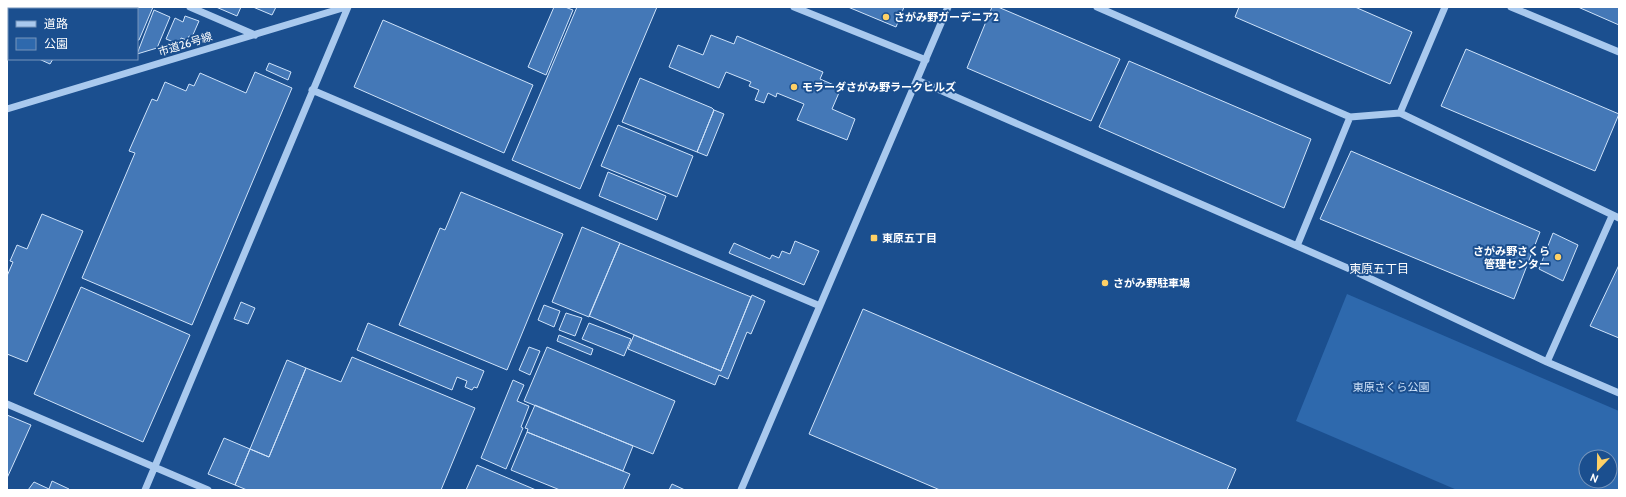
<svg xmlns="http://www.w3.org/2000/svg" width="1626" height="497" font-family="Cabin,'Noto Sans JP',sans-serif">
	<style>
		.green { fill: #2e69ad; fill-rule: evenodd }
		.building { fill: #4478b7; stroke: #cfe3fa }
		.lines { fill: none; stroke-linecap: round; stroke-linejoin: round }
		.minor { stroke: #a9c9ee; stroke-width: 7 }
		.poi-dot { fill: #ffd166; stroke: #1b4f8f; stroke-width: 1.5 }
		.labels { text-anchor: middle; dominant-baseline: central; stroke-width: 4; stroke-linejoin: round; paint-order: stroke }
		.poi-label { font-size: 11px; font-weight: bold; fill: #fff; stroke: #1b4f8f; text-anchor: start }
		.street-label { font-size: 11px; fill: #fff; stroke: #1b4f8f }
		.park-label { font-size: 11px; fill: #cfe3fa; stroke: #1b4f8f }
		.neighbourhood-label { font-size: 12px; fill: #fff; stroke: #1b4f8f }
	</style>
	<rect width="100%" height="100%" fill="#1b4f8f"/>
	<path class="green" d="M 1347,294 L 1619,411 L 1619,490 L 1457,490 L 1296,421 ZM 1586,457 L 1610,457 L 1610,481 L 1586,481 Z"/>
	<path class="building" d="M 9,7 L 18,9 L 9,9 L 9,45 L 7,44 L 7,12 Z
		M 83,7 L 153,7 L 139,40 L 137,40 L 137,9 L 82,9 Z
		M 216,7 L 241,7 L 237,16 Z
		M 253,7 L 276,7 L 272,15 Z
		M 554,7 L 565,7 L 573,10 L 546,75 L 528,67 Z
		M 577,7 L 657,7 L 580,189 L 512,160 Z
		M 848,7 L 904,7 L 896,27 Z
		M 992,7 L 998,7 L 1120,59 L 1091,121 L 967,68 Z
		M 1239,7 L 1355,7 L 1412,32 L 1390,84 L 1235,17 Z
		M 1578,7 L 1619,7 L 1619,25 Z
		M 154,10 L 170,17 L 157,48 L 137,54 Z
		M 185,16 L 199,21 L 192,37 L 189,36 L 187,40 L 181,38 L 179,44 L 166,39 L 175,18 L 183,22 Z
		M 383,20 L 533,85 L 504,153 L 354,87 Z
		M 711,35 L 734,44 L 737,36 L 823,72 L 820,79 L 841,88 L 832,109 L 855,119 L 847,140 L 797,120 L 804,104 L 777,93 L 776,97 L 768,93 L 764,103 L 755,100 L 759,90 L 749,86 L 751,82 L 726,72 L 719,88 L 669,67 L 678,45 L 703,55 Z
		M 1466,49 L 1619,114 L 1595,171 L 1441,106 Z
		M 39,59 L 53,59 L 50,64 Z
		M 1129,61 L 1311,139 L 1284,208 L 1099,127 Z
		M 269,63 L 291,72 L 288,80 L 266,70 Z
		M 255,72 L 292,88 L 192,325 L 82,278 L 135,153 L 129,151 L 152,99 L 157,101 L 165,82 L 186,91 L 189,84 L 194,86 L 200,73 L 246,93 Z
		M 640,78 L 712,108 L 714,110 L 697,152 L 622,122 Z
		M 714,110 L 724,114 L 707,156 L 697,152 Z
		M 618,125 L 693,156 L 677,197 L 601,166 Z
		M 1351,151 L 1540,232 L 1514,299 L 1320,219 Z
		M 608,172 L 666,196 L 657,220 L 599,196 Z
		M 461,192 L 563,234 L 507,370 L 399,325 L 440,228 L 445,230 Z
		M 42,214 L 83,231 L 27,362 L 7,354 L 7,276 L 13,262 L 10,261 L 17,245 L 27,249 Z
		M 582,227 L 620,243 L 589,317 L 552,302 Z
		M 1553,233 L 1578,245 L 1563,281 L 1539,269 Z
		M 795,241 L 819,251 L 804,285 L 729,253 L 734,243 L 770,259 L 772,255 L 779,258 L 782,251 L 790,254 Z
		M 620,243 L 751,297 L 721,371 L 589,316 Z
		M 1619,265 L 1619,338 L 1590,326 Z
		M 81,287 L 190,335 L 143,442 L 34,394 Z
		M 752,295 L 765,301 L 751,334 L 747,332 L 728,379 L 719,375 L 715,385 L 628,349 L 634,335 L 721,371 Z
		M 241,302 L 255,308 L 248,324 L 234,319 Z
		M 544,305 L 560,311 L 554,327 L 538,320 Z
		M 863,309 L 1236,469 L 1227,490 L 940,490 L 809,434 Z
		M 566,313 L 582,318 L 575,336 L 559,330 Z
		M 368,323 L 484,371 L 477,388 L 474,387 L 472,390 L 465,387 L 467,381 L 457,377 L 452,390 L 357,350 Z
		M 589,323 L 631,339 L 624,356 L 582,339 Z
		M 559,335 L 593,349 L 591,355 L 557,341 Z
		M 529,347 L 540,351 L 530,375 L 519,370 Z
		M 547,347 L 675,401 L 653,454 L 524,401 Z
		M 352,357 L 475,408 L 441,490 L 247,490 L 235,485 L 250,449 L 269,457 L 306,368 L 341,382 Z
		M 287,360 L 306,368 L 269,457 L 250,449 Z
		M 513,380 L 524,385 L 517,401 L 529,406 L 521,427 L 523,428 L 506,469 L 481,458 Z
		M 535,405 L 633,446 L 623,471 L 527,432 L 528,429 L 525,428 Z
		M 7,415 L 31,425 L 7,478 Z
		M 527,432 L 630,474 L 623,490 L 560,490 L 511,470 Z
		M 224,438 L 250,449 L 235,485 L 208,474 Z
		M 477,465 L 536,490 L 466,490 Z
		M 52,481 L 69,489 L 69,490 L 28,490 L 34,482 L 49,489 Z
		M 672,484 L 685,490 L 669,490 Z"/>
	<g class="lines">
		<path class="minor" d="M 190,7 L 255,35
			M 794,7 L 926,60
			M 1097,7 L 1350,117 L 1400,113 L 1619,218
			M 1511,7 L 1619,52
			M 917,80 L 1352,270 L 1547,362 L 1619,393
			M 312,90 L 820,306
			M 7,109 L 346,7
			M 1400,113 L 1445,7
			M 1297,246 L 1350,117
			M 1547,362 L 1612,216
			M 7,404 L 208,490
			M 145,490 L 348,7
			M 741,490 L 948,7"/>
	</g>
	<g class="poi-dot">
		<circle cx="886" cy="17" r="4"/>
		<circle cx="794" cy="87" r="4"/>
		<rect x="870" y="234" width="8" height="8" rx="2"/>
		<circle cx="1558" cy="257" r="4"/>
		<circle cx="1105" cy="283" r="4"/>
	</g>
	<g class="labels">
		<g class="poi-label">
			<text x="894" y="17">さがみ野ガーデニア2</text>
			<text x="802" y="87">モラーダさがみ野ラークヒルズ</text>
			<text x="882" y="238">東原五丁目</text>
			<text x="1550" y="251" text-anchor="end">さがみ野さくら<tspan x="1550" dy="13">管理センター</tspan></text>
			<text x="1113" y="283">さがみ野駐車場</text>
		</g>
		<g class="street-label">
			<text transform="translate(185 44) rotate(-17)">市道26号線</text>
		</g>
		<g class="park-label">
			<text x="1391" y="387">東原さくら公園</text>
		</g>
		<g class="neighbourhood-label">
			<text x="1379" y="268">東原五丁目</text>
		</g>
	</g>
	<rect width="1626" height="497" fill="none" stroke="#ffffff" stroke-width="16"/>
	<rect x="8" y="8" width="130" height="52" fill="#1b4f8f" stroke="#7695bc"/>
	<rect x="16" y="21" width="20" height="6" fill="#a9c9ee" stroke="#7695bc"/>
	<text x="44" y="28" font-size="12" fill="#ffffff">道路</text>
	<rect x="16" y="38" width="20" height="12" fill="#2e69ad" stroke="#7695bc"/>
	<text x="44" y="48" font-size="12" fill="#ffffff">公園</text>
	<g transform="translate(1598 469) rotate(202)"><circle r="19" fill="#1b4f8f" stroke="#7695bc"/>
	<path d="M0-3L7 15L0 10L-7 15Z" fill="#ffd166"/>
	<text y="-6" font-size="11" font-weight="bold" text-anchor="middle" fill="#ffffff">N</text>
	</g>
</svg>
